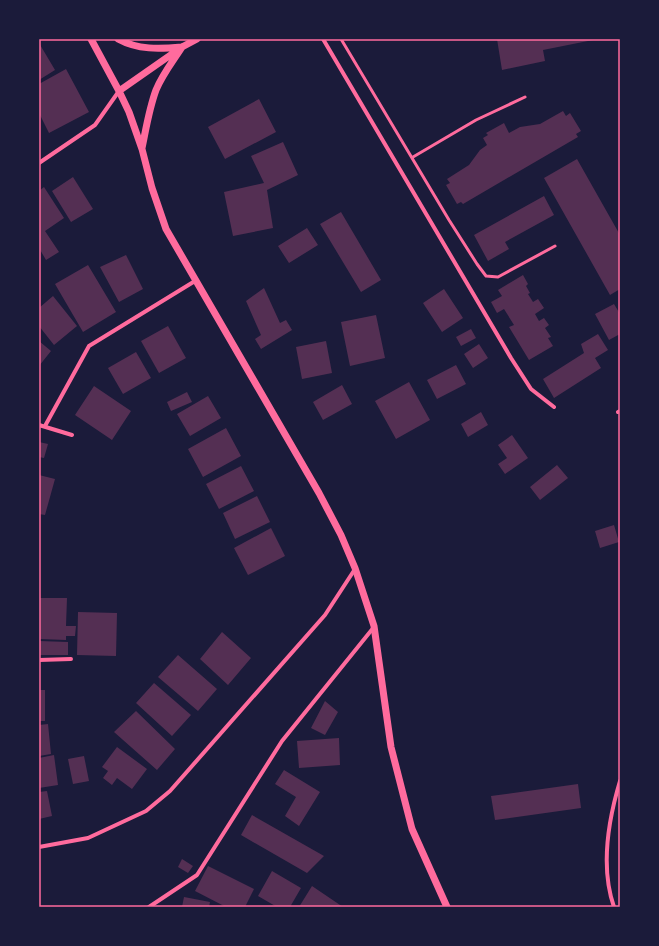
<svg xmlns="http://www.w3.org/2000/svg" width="659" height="946" font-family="'Public Sans',sans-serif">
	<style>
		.building { fill: #542f53 }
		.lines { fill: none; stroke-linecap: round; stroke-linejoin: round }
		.service { stroke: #ff6b9d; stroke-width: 3 }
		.minor { stroke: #ff6b9d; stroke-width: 4 }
		.tertiary { stroke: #ff6b9d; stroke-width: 7 }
		.neatline { fill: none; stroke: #ff6b9d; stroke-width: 1.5 }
	</style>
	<rect width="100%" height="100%" fill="#1b1b3a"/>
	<path class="building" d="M 497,39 L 593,39 L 593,40 L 543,50 L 545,61 L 502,70 Z
		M 39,43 L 55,70 L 39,80 Z
		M 66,69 L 89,112 L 49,133 L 39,113 L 39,84 Z
		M 259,99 L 276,132 L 225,159 L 208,127 Z
		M 563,111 L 566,116 L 570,113 L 581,131 L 576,134 L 578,137 L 463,204 L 461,202 L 457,204 L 446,185 L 450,183 L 447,179 L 469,165 L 480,150 L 487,145 L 483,138 L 488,135 L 486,133 L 504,123 L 509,133 L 520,127 L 540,124 Z
		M 283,142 L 298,175 L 267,190 L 273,228 L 233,236 L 224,192 L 264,183 L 251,156 Z
		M 577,159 L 620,235 L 620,289 L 610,295 L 544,178 Z
		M 73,177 L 93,209 L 71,222 L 52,191 Z
		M 44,187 L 64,218 L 45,231 L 59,252 L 46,260 L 39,248 L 39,191 Z
		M 544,196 L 554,215 L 505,242 L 509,249 L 488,261 L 474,235 Z
		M 341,212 L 381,280 L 361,292 L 320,224 Z
		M 307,228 L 318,245 L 289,263 L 278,246 Z
		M 126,255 L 143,289 L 119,302 L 100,267 Z
		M 88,265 L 116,312 L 83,332 L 55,284 Z
		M 523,275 L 528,284 L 526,286 L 530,293 L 528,294 L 533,302 L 538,299 L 544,308 L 535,314 L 539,321 L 544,318 L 549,325 L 545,328 L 551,337 L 548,338 L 553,346 L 529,360 L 509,327 L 514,325 L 504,309 L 497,313 L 491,302 L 502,296 L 498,290 Z
		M 264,288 L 280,323 L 286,320 L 292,330 L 261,349 L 255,339 L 261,335 L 246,301 Z
		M 444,289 L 463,318 L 442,332 L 423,303 Z
		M 53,296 L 77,326 L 54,345 L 39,326 L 39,308 Z
		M 614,304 L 620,314 L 620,334 L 609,340 L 595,314 Z
		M 376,315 L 385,358 L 350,366 L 341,322 Z
		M 168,326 L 186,358 L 159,373 L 141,341 Z
		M 471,329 L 476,338 L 461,346 L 456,337 Z
		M 598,334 L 608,350 L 595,358 L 601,368 L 554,398 L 543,379 L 584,353 L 581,344 Z
		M 39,341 L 51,351 L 39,366 Z
		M 326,341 L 332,373 L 302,379 L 296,347 Z
		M 479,344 L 488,358 L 473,368 L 464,354 Z
		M 136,352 L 151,378 L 123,394 L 108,368 Z
		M 456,365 L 466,384 L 437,399 L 427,380 Z
		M 409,382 L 430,420 L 396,439 L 375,401 Z
		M 342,385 L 352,404 L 323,420 L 313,402 Z
		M 94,386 L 131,411 L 112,440 L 75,415 Z
		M 187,392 L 192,402 L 171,411 L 167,402 Z
		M 208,396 L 221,418 L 190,436 L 177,414 Z
		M 481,412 L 488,425 L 468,437 L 461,424 Z
		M 226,428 L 241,456 L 203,477 L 188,449 Z
		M 512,435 L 528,458 L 505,474 L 498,464 L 507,458 L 498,445 Z
		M 39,442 L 48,444 L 44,458 L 39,457 Z
		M 557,465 L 568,478 L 540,500 L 530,487 Z
		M 241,466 L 254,491 L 219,509 L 206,484 Z
		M 39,475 L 55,479 L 45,515 L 39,514 Z
		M 257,496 L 270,522 L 235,539 L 223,513 Z
		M 614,525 L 619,542 L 600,548 L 595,531 Z
		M 271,528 L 285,556 L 248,575 L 234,548 Z
		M 39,598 L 67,598 L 66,626 L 76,626 L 75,636 L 66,636 L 66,640 L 39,639 Z
		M 78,612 L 117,613 L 116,656 L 77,655 Z
		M 222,632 L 251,658 L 228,685 L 200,659 Z
		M 39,641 L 68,642 L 68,655 L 39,655 Z
		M 178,655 L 217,689 L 198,711 L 158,677 Z
		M 154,683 L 191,715 L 172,736 L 136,703 Z
		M 39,690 L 45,690 L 45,721 L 39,721 Z
		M 325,701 L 338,712 L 325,735 L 311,728 Z
		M 136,711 L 175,749 L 157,770 L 114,732 Z
		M 48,724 L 51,754 L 39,756 L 39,725 Z
		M 339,738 L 340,765 L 299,768 L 297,741 Z
		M 117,747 L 147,769 L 132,789 L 117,778 L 112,785 L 103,778 L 108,771 L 102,767 Z
		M 54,755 L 58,785 L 39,788 L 39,758 Z
		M 84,756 L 89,781 L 73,784 L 68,759 Z
		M 284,770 L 320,792 L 299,826 L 285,816 L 296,797 L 275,784 Z
		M 578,784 L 581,808 L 495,820 L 491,796 Z
		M 47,791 L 52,816 L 39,819 L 39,792 Z
		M 252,815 L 324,856 L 307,873 L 241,835 Z
		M 182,859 L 193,866 L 188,873 L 178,867 Z
		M 208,866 L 254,889 L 245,907 L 226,907 L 195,891 Z
		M 272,871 L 301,888 L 290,907 L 277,907 L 258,896 Z
		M 312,886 L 343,907 L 299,907 Z
		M 184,897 L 210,902 L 209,907 L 182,907 Z"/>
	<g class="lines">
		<path class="service" d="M 341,39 L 449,220 L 477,264 L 486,276 L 498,277 L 555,246
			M 413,157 L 476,120 L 525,97"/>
		<path class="minor" d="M 323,39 L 511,358 L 531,389 L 554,407
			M 39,163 L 95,125 L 119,91
			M 618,412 L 620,411
			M 39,425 L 72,435
			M 45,426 L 89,346 L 195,281
			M 39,660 L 71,659
			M 39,847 L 88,838 L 146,811 L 170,791 L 325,615 L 355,569
			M 149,907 L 197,875 L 282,741 L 374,627
			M 614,907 C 600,867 608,821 620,781"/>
		<path class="tertiary" d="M 91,39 L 119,91 L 129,112 L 142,149 L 152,188 L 166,229 L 319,493 L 341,535 L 355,568 L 374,626 L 391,747 L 412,829 L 447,907
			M 118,39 C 138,50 159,49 182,47
			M 119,91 L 182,47 L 197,39
			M 142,148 C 146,129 149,109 156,90 C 162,75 173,61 182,47"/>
	</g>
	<rect width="659" height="946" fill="none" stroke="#1b1b3a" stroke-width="80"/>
	<rect x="40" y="40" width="579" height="866" class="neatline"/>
</svg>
